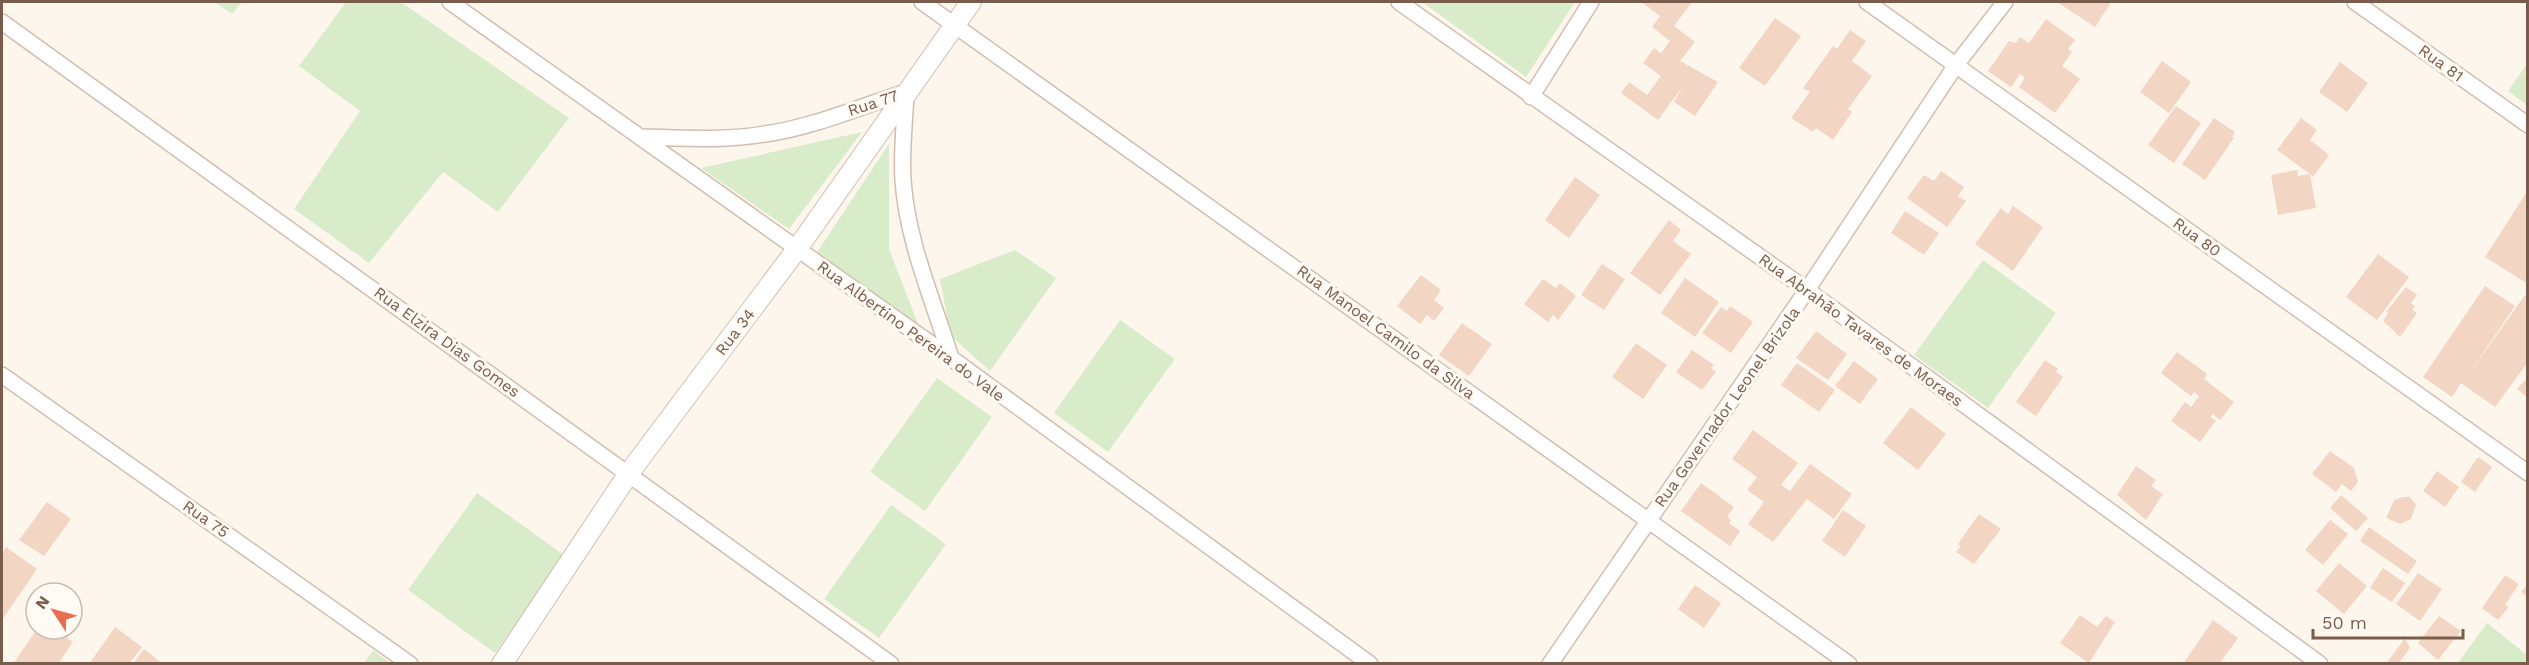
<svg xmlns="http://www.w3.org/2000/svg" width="2529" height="665" font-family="'Work Sans',sans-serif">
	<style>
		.green { fill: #d8ecc9 }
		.building { fill: #f3d5c3 }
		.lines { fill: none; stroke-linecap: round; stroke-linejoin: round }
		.minor-casing { stroke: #d1beb0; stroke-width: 18 }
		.tertiary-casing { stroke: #d1beb0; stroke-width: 22 }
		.minor { stroke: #fff; stroke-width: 15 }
		.tertiary { stroke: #fff; stroke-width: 20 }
		.labels { text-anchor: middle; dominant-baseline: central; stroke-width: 6; stroke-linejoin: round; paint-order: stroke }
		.street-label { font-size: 16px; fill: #7a5c4d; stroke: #fffaf3 }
	</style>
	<rect width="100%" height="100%" fill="#fdf6ec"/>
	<path class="green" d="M 214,2 L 242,2 L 232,14 Z
		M 346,2 L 401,2 L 569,118 L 498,212 L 443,172 L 369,263 L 294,209 L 360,111 L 299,66 Z
		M 1422,2 L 1575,2 L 1526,77 Z
		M 2527,64 L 2527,105 L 2508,91 Z
		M 862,132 L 789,229 L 701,168 Z
		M 889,144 L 889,249 L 918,324 L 817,252 Z
		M 1015,250 L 1056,278 L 990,371 L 951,336 L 940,279 Z
		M 1983,260 L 2056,313 L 1988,408 L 1914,355 Z
		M 1120,320 L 1175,359 L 1108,452 L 1054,413 Z
		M 937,378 L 992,417 L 925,511 L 870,472 Z
		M 477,493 L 564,555 L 495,653 L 408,590 Z
		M 891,505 L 946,544 L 879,638 L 824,599 Z
		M 2487,623 L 2527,655 L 2527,663 L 2458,663 Z
		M 373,651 L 374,651 L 390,663 L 364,663 Z"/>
	<path class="building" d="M 1641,2 L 1692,2 L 1674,26 L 1695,42 L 1680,61 L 1718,82 L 1695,116 L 1674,102 L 1683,86 L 1658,120 L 1621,93 L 1629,82 L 1647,95 L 1661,76 L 1643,63 L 1654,48 L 1661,53 L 1670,41 L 1652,27 L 1660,16 Z
		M 2057,2 L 2107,2 L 2110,4 L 2095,27 Z
		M 1775,18 L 1801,36 L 1765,86 L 1739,68 Z
		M 2046,19 L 2075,40 L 2068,49 L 2072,52 L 2062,66 L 2080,79 L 2055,113 L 2019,87 L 2025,78 L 2020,74 L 2011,87 L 1988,71 L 2009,41 L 2016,43 L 2020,37 L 2029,43 Z
		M 1850,30 L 1866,41 L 1852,61 L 1872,76 L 1848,109 L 1852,112 L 1833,140 L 1816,128 L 1813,132 L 1791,118 L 1810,92 L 1803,88 L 1833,46 L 1837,49 Z
		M 2162,61 L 2191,82 L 2169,113 L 2140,92 Z
		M 2340,62 L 2368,83 L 2347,112 L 2319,92 Z
		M 2176,106 L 2201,123 L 2174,163 L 2148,145 Z
		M 2214,118 L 2235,132 L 2232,137 L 2234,138 L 2205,180 L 2182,164 Z
		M 2301,118 L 2317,130 L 2310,140 L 2329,155 L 2313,177 L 2310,174 L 2316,208 L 2278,215 L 2271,175 L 2297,170 L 2298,176 L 2310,174 L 2277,150 Z
		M 1941,171 L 1964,187 L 1958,196 L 1966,201 L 1947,227 L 1907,198 L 1924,175 L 1934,181 Z
		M 1575,177 L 1600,195 L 1569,238 L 1545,220 Z
		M 2528,190 L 2528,284 L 2485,257 Z
		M 2013,206 L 2043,227 L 2013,271 L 1975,244 L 2001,208 L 2008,214 Z
		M 1905,211 L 1939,233 L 1924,255 L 1891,233 Z
		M 1669,220 L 1681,230 L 1673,241 L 1691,254 L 1660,295 L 1630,273 Z
		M 2378,254 L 2409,277 L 2377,320 L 2346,297 Z
		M 1602,264 L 1625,279 L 1604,310 L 1581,295 Z
		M 1421,275 L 1441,290 L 1434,300 L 1444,308 L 1434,321 L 1427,315 L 1420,324 L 1397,306 Z
		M 1685,278 L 1719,302 L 1695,337 L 1661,313 Z
		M 1543,279 L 1556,288 L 1560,283 L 1576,296 L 1558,320 L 1553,315 L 1548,322 L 1524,304 Z
		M 2485,286 L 2515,306 L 2466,378 L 2525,295 L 2528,296 L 2528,362 L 2495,407 L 2461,383 L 2452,397 L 2423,377 Z
		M 2406,287 L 2417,295 L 2411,303 L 2415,306 L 2412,310 L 2417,313 L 2400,337 L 2383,321 L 2388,313 L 2386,312 Z
		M 1730,306 L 1753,322 L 1731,353 L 1702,333 L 1721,307 L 1727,311 Z
		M 1462,323 L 1492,344 L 1469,376 L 1439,355 Z
		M 1816,331 L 1847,354 L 1828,380 L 1796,358 Z
		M 1636,343 L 1667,365 L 1643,399 L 1612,377 Z
		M 1692,350 L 1714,365 L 1711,368 L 1716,372 L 1702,390 L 1676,372 Z
		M 2177,352 L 2207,374 L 2204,379 L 2234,402 L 2220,420 L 2213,414 L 2210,417 L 2216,421 L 2200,442 L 2171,421 L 2185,402 L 2191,407 L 2199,396 L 2194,392 L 2191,396 L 2161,373 Z
		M 2045,360 L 2058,369 L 2056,372 L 2063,377 L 2036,416 L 2016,402 Z
		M 1854,361 L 1878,379 L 1860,404 L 1835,386 Z
		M 1797,363 L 1835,390 L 1819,412 L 1781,385 Z
		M 2528,377 L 2528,398 L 2517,389 Z
		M 1911,407 L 1946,434 L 1918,470 L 1883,443 Z
		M 1753,430 L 1798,463 L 1781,485 L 1790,491 L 1810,464 L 1852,494 L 1834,519 L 1807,499 L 1773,542 L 1748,524 L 1764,502 L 1747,490 L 1757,477 L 1732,459 Z
		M 2330,451 L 2354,468 L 2358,482 L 2351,491 L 2342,484 L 2336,492 L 2312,474 Z
		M 2478,457 L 2492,467 L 2475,492 L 2461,482 Z
		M 2136,466 L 2156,480 L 2151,486 L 2163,494 L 2146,520 L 2117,495 Z
		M 2437,471 L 2459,487 L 2445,507 L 2423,491 Z
		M 1701,483 L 1734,507 L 1727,517 L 1731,520 L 1729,523 L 1740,531 L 1730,546 L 1681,511 Z
		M 2341,495 L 2368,518 L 2356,531 L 2330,508 Z
		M 2403,497 L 2410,497 L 2416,505 L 2411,519 L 2400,524 L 2386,518 L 2394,500 Z
		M 47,502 L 71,519 L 44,556 L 19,540 Z
		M 1843,510 L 1866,526 L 1845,557 L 1822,541 Z
		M 1979,514 L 2001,529 L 1974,564 L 1956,552 L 1961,546 L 1958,544 Z
		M 2330,520 L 2348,534 L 2323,565 L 2305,550 Z
		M 2369,527 L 2417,561 L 2408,574 L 2360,541 Z
		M 6,547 L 37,569 L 2,620 L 2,554 Z
		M 2339,563 L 2367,586 L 2344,614 L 2316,591 Z
		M 2383,568 L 2405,583 L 2392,602 L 2370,588 Z
		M 2418,573 L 2442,589 L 2420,621 L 2396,604 Z
		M 2505,575 L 2519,584 L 2505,605 L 2509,607 L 2498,620 L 2482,608 Z
		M 2528,584 L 2528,597 L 2521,592 Z
		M 1695,585 L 1721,603 L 1704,628 L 1678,609 Z
		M 2080,615 L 2097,627 L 2106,616 L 2115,622 L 2089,663 L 2060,643 Z
		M 2439,616 L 2461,631 L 2438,660 L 2418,643 Z
		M 2213,620 L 2238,638 L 2219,664 L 2183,664 Z
		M 115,627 L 142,647 L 129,664 L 89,664 Z
		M 37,629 L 55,629 L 73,642 L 58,664 L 13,664 Z
		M 2405,638 L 2410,648 L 2398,664 L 2386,664 Z
		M 144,649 L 163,664 L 133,664 Z"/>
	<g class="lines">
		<g class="minor-casing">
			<path id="minor" d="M 450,2 L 951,358 L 1370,664
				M 922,2 L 1849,664
				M 1399,2 L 1807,290 L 2320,664
				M 1867,2 L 2528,473
				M 2355,2 L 2528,125
				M 2,22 L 891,664
				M 1531,97 L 1591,2
				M 642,137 C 683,138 724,141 765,134 C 813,127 860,107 906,92 C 905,121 901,151 903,180 C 907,241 933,300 951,358
				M 2,375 L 410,664
				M 1550,664 L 1807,290 L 1956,65 L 2005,2"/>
		</g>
		<g class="tertiary-casing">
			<path id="tertiary" d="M 502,664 L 629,473 L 797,249 L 971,2"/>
		</g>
		<use href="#minor" class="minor"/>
		<use href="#tertiary" class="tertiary"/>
	</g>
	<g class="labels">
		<g class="street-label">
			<text transform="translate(2441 63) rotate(36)">Rua 81</text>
			<text transform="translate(873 103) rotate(-18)">Rua 77</text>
			<text transform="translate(2197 237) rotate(36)">Rua 80</text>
			<text transform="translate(1861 330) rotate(36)">Rua Abrahão Tavares de Moraes</text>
			<text transform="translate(911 331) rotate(36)">Rua Albertino Pereira do Vale</text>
			<text transform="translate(735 332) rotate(-53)">Rua 34</text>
			<text transform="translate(1386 332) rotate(36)">Rua Manoel Camilo da Silva</text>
			<text transform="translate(447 342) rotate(36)">Rua Elzira Dias Gomes</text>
			<text transform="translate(1727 407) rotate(-55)">Rua Governador Leonel Brizola</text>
			<text transform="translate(206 519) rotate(35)">Rua 75</text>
		</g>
	</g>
	<rect width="2529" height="665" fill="none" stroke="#7a5c4d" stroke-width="6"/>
	<g transform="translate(54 611) rotate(306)"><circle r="28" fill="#fffaf3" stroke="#cabbb1" stroke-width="1.5"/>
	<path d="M0-4.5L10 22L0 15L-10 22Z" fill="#e76f51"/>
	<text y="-9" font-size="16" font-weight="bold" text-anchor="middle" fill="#7a5c4d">N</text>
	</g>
	<path d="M2313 629v9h150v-9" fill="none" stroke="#7a5c4d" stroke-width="3"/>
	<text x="2322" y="629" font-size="18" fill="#7a5c4d" stroke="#fffaf3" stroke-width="4.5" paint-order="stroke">50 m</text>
</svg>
